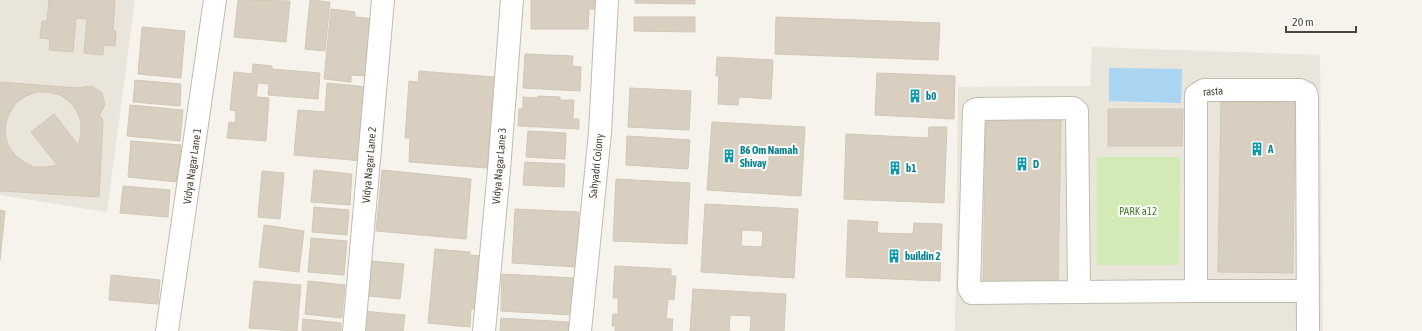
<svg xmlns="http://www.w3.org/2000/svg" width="1422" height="331" font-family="'Asap Condensed',sans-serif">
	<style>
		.residential { fill: #eae5da }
		.green { fill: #d2eab5 }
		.water { fill: #a9d4f2 }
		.building { fill: #d8cfc1; stroke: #d3c7b4; fill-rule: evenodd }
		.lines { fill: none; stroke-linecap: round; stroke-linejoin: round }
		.street-casing { stroke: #c2bbae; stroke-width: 24 }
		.street { stroke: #fff; stroke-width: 22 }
		.labels { text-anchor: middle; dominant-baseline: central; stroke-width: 4; stroke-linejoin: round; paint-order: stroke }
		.street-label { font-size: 11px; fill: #4b4439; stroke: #fff }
		.culture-label { font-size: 11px; font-weight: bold; fill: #0d838f; stroke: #fff; text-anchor: start }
		.park-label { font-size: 11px; fill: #4a7f2a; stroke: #fff }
	</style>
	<rect width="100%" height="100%" fill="#f6f3ec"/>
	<path class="residential" d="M 0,0 L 135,0 L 107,212 L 0,195 Z
		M 1092,47 L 1320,55 L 1323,331 L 955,331 L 958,87 L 1090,86 Z"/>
	<path class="green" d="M 1097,157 L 1180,157 L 1179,265 L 1097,265 Z"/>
	<path class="water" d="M 1109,68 L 1182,69 L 1181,103 L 1109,101 Z"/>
	<path class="building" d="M 49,0 L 115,0 L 113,30 L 116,31 L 115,46 L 104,45 L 103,55 L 84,53 L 87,19 L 76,18 L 73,52 L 49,50 L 50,39 L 40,38 L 42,21 L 47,21 Z
		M 238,0 L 290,1 L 286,42 L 234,37 Z
		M 310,0 L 330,2 L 325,51 L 305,49 Z
		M 531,0 L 602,0 L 602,9 L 589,9 L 588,29 L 531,29 Z
		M 635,0 L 695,0 L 695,4 L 635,3 Z
		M 331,9 L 355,12 L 355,17 L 374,19 L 368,76 L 351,75 L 351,82 L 324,79 Z
		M 634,17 L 695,17 L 695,32 L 634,31 Z
		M 776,17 L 940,23 L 938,60 L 775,54 Z
		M 142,27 L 185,31 L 181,78 L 138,74 Z
		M 525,54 L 573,56 L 572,66 L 581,67 L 580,91 L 523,88 Z
		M 717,57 L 773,60 L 771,99 L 739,97 L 738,105 L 718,104 L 719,76 L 716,76 Z
		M 253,64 L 272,66 L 272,69 L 320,73 L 318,99 L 268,95 L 269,84 L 258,83 L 256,97 L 269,98 L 266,141 L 227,138 L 229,122 L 235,123 L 236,111 L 230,110 L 234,72 L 252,74 Z
		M 419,71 L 494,77 L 487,168 L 409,162 L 410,138 L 405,138 L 409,81 L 418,82 Z
		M 877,73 L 955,76 L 954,119 L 875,115 Z
		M 135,80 L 181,84 L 180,106 L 133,102 Z
		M 0,82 L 77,88 L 92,86 L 102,93 L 105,105 L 99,115 L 103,120 L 99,197 L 0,191 ZM 37,92 L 49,92 L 60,95 L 70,102 L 77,111 L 81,122 L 81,134 L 78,145 L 54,114 L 31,132 L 57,165 L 46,167 L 34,167 L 24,162 L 15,155 L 8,145 L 5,134 L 6,122 L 10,112 L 17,102 L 26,96 Z
		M 327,83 L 369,87 L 362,161 L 294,155 L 298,110 L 325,112 Z
		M 630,88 L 691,91 L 689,130 L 628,127 Z
		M 538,96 L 560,97 L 560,100 L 574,100 L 573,119 L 579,119 L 579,129 L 518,126 L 519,109 L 523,109 L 523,97 L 538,98 Z
		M 1221,102 L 1295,103 L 1293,273 L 1218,272 Z
		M 130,105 L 183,110 L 180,141 L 127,136 Z
		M 1108,109 L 1183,109 L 1182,146 L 1108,146 Z
		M 986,119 L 1061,120 L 1058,290 L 983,289 Z
		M 712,122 L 805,127 L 801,196 L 707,190 ZM 748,148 L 770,149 L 768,165 L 748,164 Z
		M 929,127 L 947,127 L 944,203 L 844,199 L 846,134 L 928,138 Z
		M 528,131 L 566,133 L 565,159 L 526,157 Z
		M 627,136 L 690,140 L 688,169 L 626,165 Z
		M 131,141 L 181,145 L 177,182 L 128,177 Z
		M 525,162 L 565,164 L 564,187 L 523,185 Z
		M 314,170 L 352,174 L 350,205 L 311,202 Z
		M 382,170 L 471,179 L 466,239 L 376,231 Z
		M 262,171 L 284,173 L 280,219 L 258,217 Z
		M 616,179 L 690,183 L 687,244 L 613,241 Z
		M 123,186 L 170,190 L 168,217 L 120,213 Z
		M 705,204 L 798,209 L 794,278 L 701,272 ZM 742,230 L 763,231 L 762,247 L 741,246 Z
		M 314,207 L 349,210 L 347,235 L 312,232 Z
		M 515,209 L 579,212 L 576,267 L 512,263 Z
		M 0,210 L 5,211 L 0,260 Z
		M 848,220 L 878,222 L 877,233 L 913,234 L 914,223 L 942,224 L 940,281 L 846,277 Z
		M 264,225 L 304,231 L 299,272 L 259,267 Z
		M 311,238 L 347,241 L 344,275 L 308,272 Z
		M 435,249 L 470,252 L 470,255 L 482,256 L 477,309 L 471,309 L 470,327 L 428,323 Z
		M 372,261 L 404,264 L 400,299 L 369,296 Z
		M 615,266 L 671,269 L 671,276 L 676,276 L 674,300 L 668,299 L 666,319 L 673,319 L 672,331 L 615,331 L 615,326 L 612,326 L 613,314 L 618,314 L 618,298 L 613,298 Z
		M 502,274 L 574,278 L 572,315 L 501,311 Z
		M 111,275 L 160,280 L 158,304 L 109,300 Z
		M 254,281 L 301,285 L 297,331 L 249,328 Z
		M 308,281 L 345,285 L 342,318 L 305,314 Z
		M 693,289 L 786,294 L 784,331 L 750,331 L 751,316 L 730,315 L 729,331 L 731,331 L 690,331 Z
		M 362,311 L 405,315 L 403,331 L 360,331 Z
		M 501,318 L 569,322 L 568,331 L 500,331 Z
		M 303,319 L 341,323 L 341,331 L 302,331 Z"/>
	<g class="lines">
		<g class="street-casing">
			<path id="street" d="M 1196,291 L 1308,291
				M 1079,292 L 1077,111 L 1073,108 L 978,109 L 974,110 L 969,288 L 972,293 L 1196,291 L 1196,95 L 1204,90 L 1300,90 L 1306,93 L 1307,98 L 1308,331
				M 167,331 L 215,0
				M 354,331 L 383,0
				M 484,331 L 499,170 L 512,0
				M 580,331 L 600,133 L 607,0"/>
		</g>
		<use href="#street" class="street"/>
	</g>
	<defs>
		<g id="building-bare" transform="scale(1.08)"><path d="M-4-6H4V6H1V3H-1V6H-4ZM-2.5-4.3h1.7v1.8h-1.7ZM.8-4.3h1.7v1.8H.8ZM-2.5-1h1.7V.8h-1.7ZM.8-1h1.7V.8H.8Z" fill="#0f9aa8" stroke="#fff" stroke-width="2.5" paint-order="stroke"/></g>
	</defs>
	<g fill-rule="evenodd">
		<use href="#building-bare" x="915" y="96"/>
		<use href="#building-bare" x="1257" y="149"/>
		<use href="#building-bare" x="729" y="156"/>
		<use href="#building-bare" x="1022" y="164"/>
		<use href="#building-bare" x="895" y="168"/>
		<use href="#building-bare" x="894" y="256"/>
	</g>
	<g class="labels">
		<g class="street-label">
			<text transform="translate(1213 91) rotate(-4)">rasta</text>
			<text transform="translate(369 165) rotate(-85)">Vidya Nagar Lane 2</text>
			<text transform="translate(192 166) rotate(-82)">Vidya Nagar Lane 1</text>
			<text transform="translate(499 166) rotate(-85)">Vidya Nagar Lane 3</text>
			<text transform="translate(596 166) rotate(-84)">Sahyadri Colony</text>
		</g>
		<g class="culture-label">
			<text x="926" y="96">b0</text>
			<text x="1268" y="149">A</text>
			<text x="740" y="150">B6 Om Namah<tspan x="740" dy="13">Shivay</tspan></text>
			<text x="1033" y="164">D</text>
			<text x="906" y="168">b1</text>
			<text x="905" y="256">buildin 2</text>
		</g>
		<g class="park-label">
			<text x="1138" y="211">PARK a12</text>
		</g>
	</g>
	<path d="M1286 26v6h70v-6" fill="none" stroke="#4b4439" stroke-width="2"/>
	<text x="1292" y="26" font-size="12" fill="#4b4439" stroke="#ffffff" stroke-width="3" paint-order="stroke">20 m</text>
</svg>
